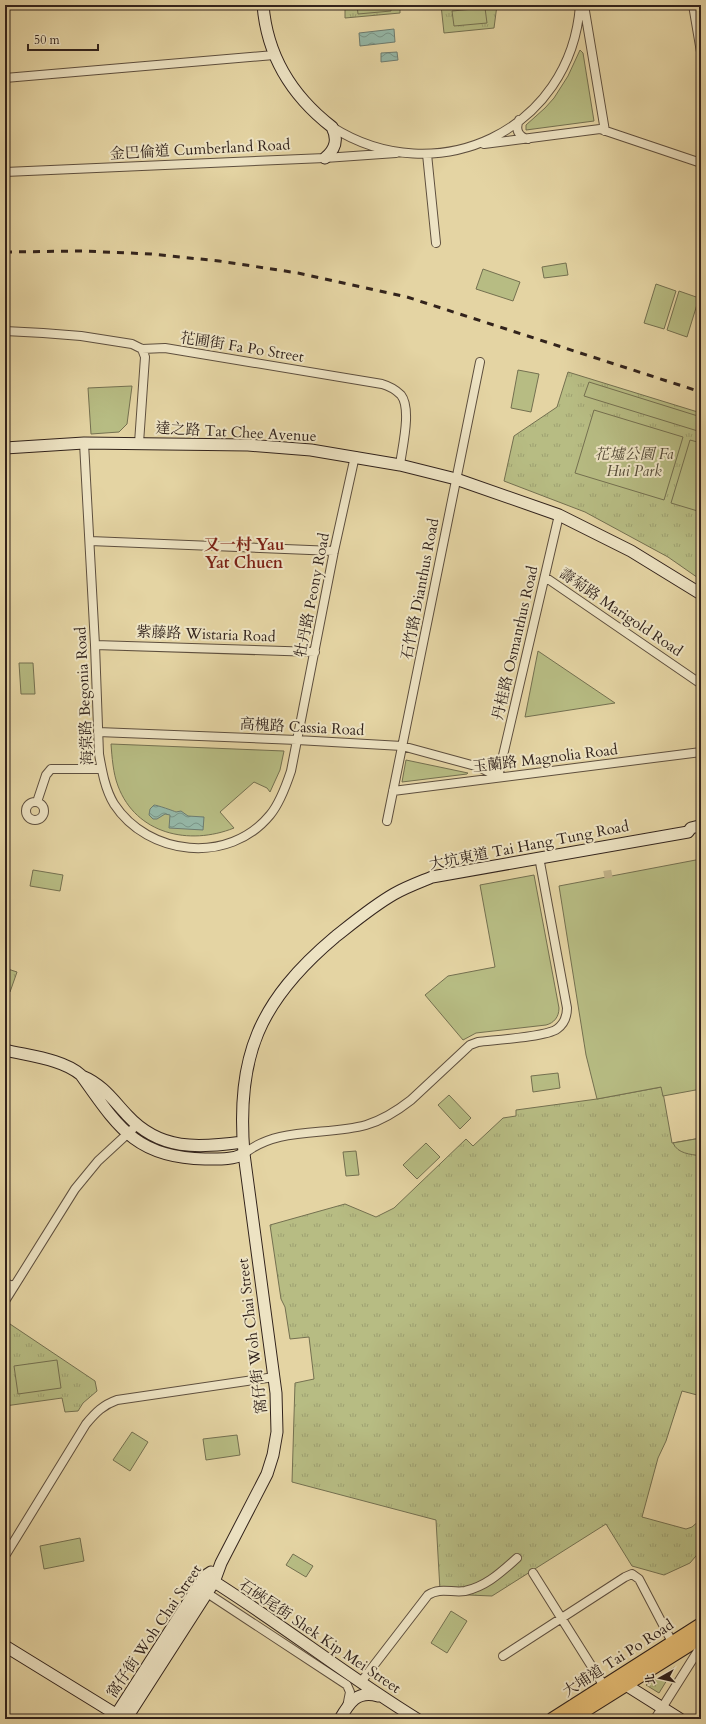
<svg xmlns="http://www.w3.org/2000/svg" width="706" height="1724" font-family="Cardo,'Noto Serif TC',serif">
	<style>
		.grass { fill: url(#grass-tufts); stroke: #747050 }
		.garden { fill: #b7bc83; stroke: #747050 }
		.water { fill: url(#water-waves); stroke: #6d7c70 }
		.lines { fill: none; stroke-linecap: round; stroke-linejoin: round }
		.street-tunnel { stroke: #c0b188; stroke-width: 8; stroke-dasharray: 8 4; stroke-linecap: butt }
		.street-casing { stroke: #5e4f3e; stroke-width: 10 }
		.secondary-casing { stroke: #32231c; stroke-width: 13 }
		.primary-casing { stroke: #32231c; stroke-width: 14 }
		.street { stroke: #ede3c3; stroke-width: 8 }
		.secondary { stroke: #ede3c3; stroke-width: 11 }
		.primary { stroke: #e2ba72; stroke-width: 12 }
		.rail { stroke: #32231c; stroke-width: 3; stroke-dasharray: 7 7; stroke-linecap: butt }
		.labels { text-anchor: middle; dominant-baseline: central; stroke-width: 4; stroke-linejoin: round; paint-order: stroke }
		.street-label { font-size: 15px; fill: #32231c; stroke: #ede3c3 }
		.park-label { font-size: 15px; font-style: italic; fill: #534936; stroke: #ede3c3 }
		.neighbourhood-label { font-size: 16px; font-weight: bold; fill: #7a1f14; stroke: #ede3c3 }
	</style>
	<defs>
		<pattern id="grass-tufts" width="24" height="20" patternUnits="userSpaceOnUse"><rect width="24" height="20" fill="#b7bc83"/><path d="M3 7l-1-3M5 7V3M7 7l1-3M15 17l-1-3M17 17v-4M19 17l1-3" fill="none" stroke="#9ea171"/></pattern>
		<pattern id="water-waves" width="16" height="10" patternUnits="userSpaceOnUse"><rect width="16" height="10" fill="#95b8a8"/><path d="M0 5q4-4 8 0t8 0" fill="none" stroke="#7a9588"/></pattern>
	</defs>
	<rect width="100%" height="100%" fill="#e4d4a3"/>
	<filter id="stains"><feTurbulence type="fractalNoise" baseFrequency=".005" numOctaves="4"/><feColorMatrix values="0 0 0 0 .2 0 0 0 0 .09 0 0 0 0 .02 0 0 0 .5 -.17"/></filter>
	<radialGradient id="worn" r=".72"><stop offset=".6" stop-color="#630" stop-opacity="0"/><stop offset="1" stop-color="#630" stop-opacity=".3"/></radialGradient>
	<path class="grass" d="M 345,5 L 400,5 L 400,13 L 345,18 Z
		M 441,5 L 497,5 L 494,28 L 444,33 Z
		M 568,372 L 701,413 L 701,580 L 668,557 L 585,512 L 504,481 L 514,436 L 557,407 Z
		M 5,968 L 17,972 L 10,992 L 5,990 Z
		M 662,1087 L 672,1143 L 701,1138 L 701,1396 L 682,1391 L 666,1441 L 658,1458 L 642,1517 L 686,1529 L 692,1527 L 701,1519 L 701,1550 L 690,1563 L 664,1575 L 632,1566 L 606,1524 L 492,1596 L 468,1595 L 440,1590 L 436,1520 L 292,1482 L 295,1383 L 314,1379 L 309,1337 L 290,1339 L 285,1307 L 281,1299 L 270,1225 L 345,1204 L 376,1217 L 394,1208 L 466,1139 L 473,1146 L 503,1118 L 516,1116 L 516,1110 L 597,1099 Z
		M 10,1324 L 95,1381 L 97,1391 L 83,1403 L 78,1411 L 65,1412 L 62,1398 L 5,1406 L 5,1328 Z
		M 675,1667 L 659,1693 L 646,1685 Z"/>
	<path class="garden" d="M 357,5 L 391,5 L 391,11 L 358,14 Z
		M 485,8 L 487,23 L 454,26 L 452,11 Z
		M 580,50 L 583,53 L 594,121 L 526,130 L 526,125 L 545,108 L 554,98 L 568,76 Z
		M 566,263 L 568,275 L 544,278 L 542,267 Z
		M 483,269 L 520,282 L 513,301 L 476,289 Z
		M 656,284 L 676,291 L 664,329 L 644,323 Z
		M 679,291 L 699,298 L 687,337 L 667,330 Z
		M 518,370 L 539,374 L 531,412 L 511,408 Z
		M 589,382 L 701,417 L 701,432 L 584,396 Z
		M 132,386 L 127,424 L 119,432 L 91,434 L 88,388 Z
		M 594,410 L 683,437 L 664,500 L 575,473 Z
		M 690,440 L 701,443 L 701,512 L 671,503 Z
		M 538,651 L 615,703 L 525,717 Z
		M 19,663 L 33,663 L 35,694 L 21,694 Z
		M 111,744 L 284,751 L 280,770 L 270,792 L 267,788 L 254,782 L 220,812 L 234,828 C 189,846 136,834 118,786 C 113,773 112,757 111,744 Z
		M 406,760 L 468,773 L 467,774 L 402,782 Z
		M 701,859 L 701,1089 L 663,1096 L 661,1087 L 597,1099 L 586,1055 L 559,886 Z
		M 33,870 L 63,875 L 60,891 L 30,886 Z
		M 534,875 L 559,1008 C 559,1017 554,1023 546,1025 L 476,1033 L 463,1040 L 425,995 L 448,976 L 495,967 L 480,885 Z
		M 558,1073 L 560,1088 L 533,1092 L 531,1076 Z
		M 449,1095 L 471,1118 L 460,1129 L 438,1105 Z
		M 701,1138 L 701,1156 C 690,1154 678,1154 673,1143 Z
		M 426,1143 L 440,1157 L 417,1179 L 403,1165 Z
		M 356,1151 L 359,1175 L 346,1176 L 343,1152 Z
		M 57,1360 L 61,1388 L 18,1394 L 14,1366 Z
		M 132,1432 L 148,1442 L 130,1471 L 113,1460 Z
		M 237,1435 L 240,1455 L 206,1460 L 203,1439 Z
		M 80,1538 L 84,1561 L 44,1569 L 40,1546 Z
		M 293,1554 L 313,1566 L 306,1577 L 286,1565 Z
		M 451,1611 L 467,1621 L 447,1653 L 431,1643 Z"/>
	<path class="water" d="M 394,29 L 395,42 L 360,46 L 359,33 Z
		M 397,52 L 398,60 L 381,62 L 381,53 Z
		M 154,805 C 157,805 174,811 176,812 L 181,811 L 188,816 L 204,817 L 203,830 L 169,828 L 170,815 L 165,814 L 157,819 L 153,819 L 149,815 L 150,809 Z"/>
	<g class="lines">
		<path class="street-tunnel" d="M 604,875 L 615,873"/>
		<g class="street-casing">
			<path id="street" d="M 584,5 L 605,131
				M 693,5 L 701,52
				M 5,78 L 274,55
				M 519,120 C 515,129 518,137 528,139
				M 332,127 C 436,193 571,131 580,5
				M 484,144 L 600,129 L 701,163
				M 427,154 L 436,243
				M 5,172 L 325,158 L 396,153
				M 5,331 L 43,333 L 81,336 L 132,344 L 142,349 L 165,348 L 382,384 C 389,386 396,390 401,395 C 412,409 402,448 400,465
				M 84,443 L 95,645 L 99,754 C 102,771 105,789 114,804 C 148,856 229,865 270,815 C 280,803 286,786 291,771 L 334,551 L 355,456
				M 139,443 L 145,357 L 142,349
				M 90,541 L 334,551
				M 545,577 L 701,684
				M 95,645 L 315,652
				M 98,732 L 297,740 L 402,746 L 479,767 L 498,777 L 559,515
				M 393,791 L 701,752
				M 37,802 L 46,775 L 51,769 L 101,769
				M26 811a9 9 0 1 1 18 0a9 9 0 1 1-18 0Z
				M 387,821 L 480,362
				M 244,1154 C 277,1126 327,1136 366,1125 C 383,1120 397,1111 411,1100 L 470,1045 L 478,1042 C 494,1040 546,1037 557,1029 C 564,1024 567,1016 567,1008 L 539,857
				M 5,1283 L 13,1286
				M 5,1301 L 75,1189 L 98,1161 L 137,1125
				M 5,1556 L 86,1424 C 96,1412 103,1405 117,1400 L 274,1377
				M 533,1573 L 604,1686
				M 204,1591 L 347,1685 L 350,1692 L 347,1707
				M 503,1656 L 625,1577 L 632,1574 L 639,1579 L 672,1642
				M 361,1682 L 428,1595 C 440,1587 452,1593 465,1591 C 487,1586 501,1572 517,1558
				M 655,1719 L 701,1646"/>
		</g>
		<g class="secondary-casing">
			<path id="secondary" d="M 263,5 C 267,55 292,96 332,127 C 338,139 336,149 325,158
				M 5,448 L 84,443 L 248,445 L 311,450 L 400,465 L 456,479 L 559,515 L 631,551 L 701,594
				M 5,1050 C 29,1056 63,1059 81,1075 C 118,1127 136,1158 205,1159 C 218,1159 232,1160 244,1154
				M 82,1076 C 102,1084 113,1100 127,1115 C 160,1151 198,1148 243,1142
				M 205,1576 C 278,1621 345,1675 417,1719
				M 5,1646 L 122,1718
				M 626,1685 L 680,1719
				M 116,1715 L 205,1576 L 211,1572
				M 126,1719 L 214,1582 L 221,1563 L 267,1474 L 273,1455 L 277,1432 L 276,1393 L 244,1154 C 236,1056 259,1001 335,937 C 354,922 373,906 394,894 C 406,887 420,882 432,877 L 688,832 L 691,828 L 699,826 L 701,828
				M 340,1719 C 349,1703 357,1690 378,1696"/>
		</g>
		<g class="primary-casing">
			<path id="primary" d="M 552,1719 L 701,1624
				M 572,1719 L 701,1638"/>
		</g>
		<use href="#street" class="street"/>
		<use href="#secondary" class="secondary"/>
		<use href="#primary" class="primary"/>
		<path class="rail" d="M 5,252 L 83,251 L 151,254 L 219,261 L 298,273 L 407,297 L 701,392"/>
	</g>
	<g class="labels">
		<g class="street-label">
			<text transform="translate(200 149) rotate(-3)">金巴倫道 Cumberland Road</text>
			<text transform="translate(242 347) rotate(9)">花圃街 Fa Po Street</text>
			<text transform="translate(236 432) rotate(3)">達之路 Tat Chee Avenue</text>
			<text transform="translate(420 589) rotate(-79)">石竹路 Dianthus Road</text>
			<text transform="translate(312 595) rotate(-79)">牡丹路 Peony Road</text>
			<text transform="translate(621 612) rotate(34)">壽菊路 Marigold Road</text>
			<text transform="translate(206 634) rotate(2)">紫藤路 Wistaria Road</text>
			<text transform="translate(515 643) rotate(-77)">丹桂路 Osmanthus Road</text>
			<text transform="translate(84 696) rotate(-93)">海棠路 Begonia Road</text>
			<text transform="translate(302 727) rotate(3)">高槐路 Cassia Road</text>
			<text transform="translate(545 758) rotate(-7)">玉蘭路 Magnolia Road</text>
			<text transform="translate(529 845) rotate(-11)">大坑東道 Tai Hang Tung Road</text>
			<text transform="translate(252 1336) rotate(-97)">窩仔街 Woh Chai Street</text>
			<text transform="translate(154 1631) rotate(-56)">窩仔街 Woh Chai Street</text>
			<text transform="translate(320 1636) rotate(34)">石硤尾街 Shek Kip Mei Street</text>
			<text transform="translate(618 1658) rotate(-33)">大埔道 Tai Po Road</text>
		</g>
		<g class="park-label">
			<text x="634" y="454">花墟公園 Fa<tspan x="634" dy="17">Hui Park</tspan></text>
		</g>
		<g class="neighbourhood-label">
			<text x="244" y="545">又一村 Yau<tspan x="244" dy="18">Yat Chuen</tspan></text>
		</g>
	</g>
	<rect width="706" height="1724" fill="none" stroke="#e4d4a3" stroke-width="20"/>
	<rect x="6" y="6" width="694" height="1712" fill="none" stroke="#32231c" stroke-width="2"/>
	<rect x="10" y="10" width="686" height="1704" fill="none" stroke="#32231c"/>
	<g transform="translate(660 1678) rotate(262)" stroke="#ede3c3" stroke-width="3" paint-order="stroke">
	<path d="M0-3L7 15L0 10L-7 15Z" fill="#32231c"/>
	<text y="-6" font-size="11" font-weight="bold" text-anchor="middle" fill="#32231c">北</text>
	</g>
	<path d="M28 44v6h70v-6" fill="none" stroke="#32231c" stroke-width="2"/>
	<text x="34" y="44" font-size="12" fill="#32231c" stroke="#ede3c3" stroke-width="3" paint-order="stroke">50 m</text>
	<rect width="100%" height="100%" filter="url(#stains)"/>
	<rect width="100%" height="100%" fill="url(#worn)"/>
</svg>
